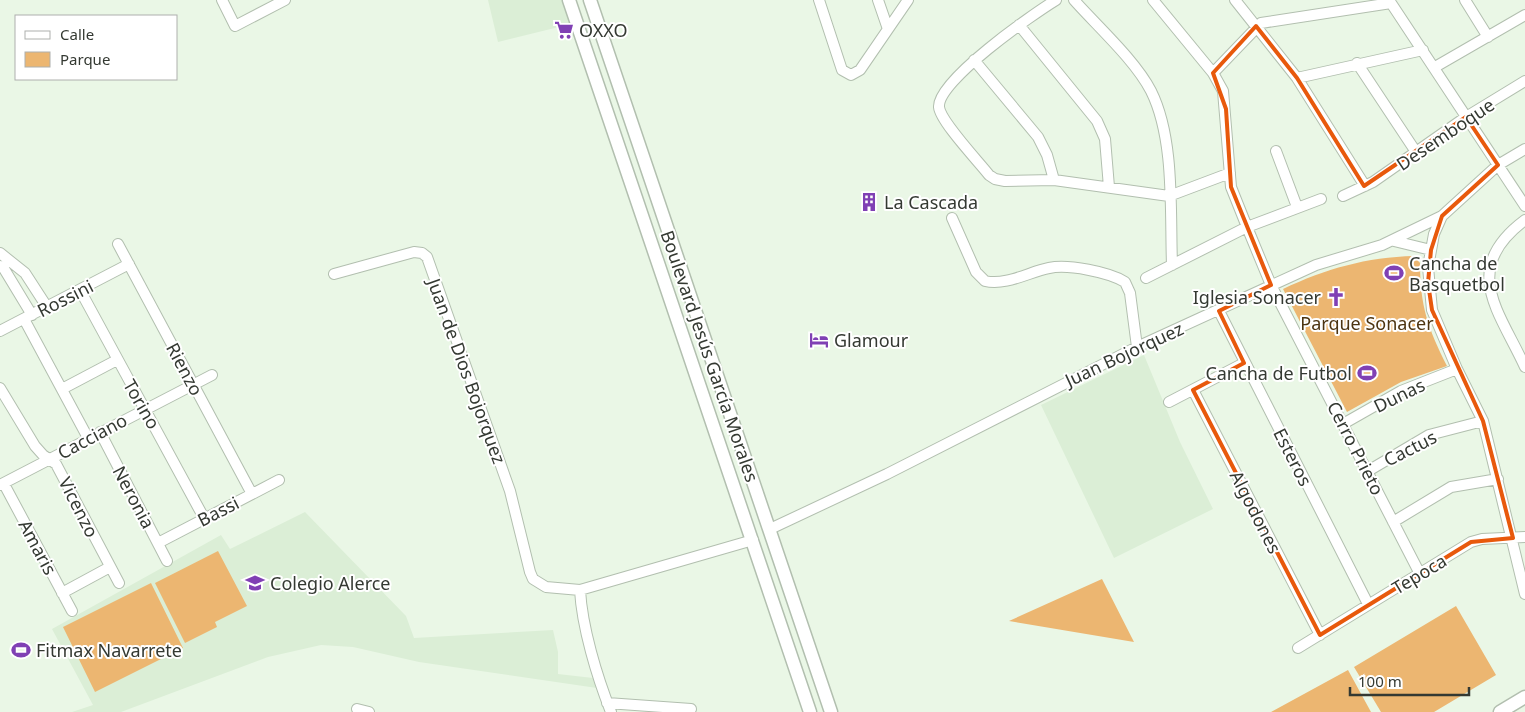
<svg xmlns="http://www.w3.org/2000/svg" width="1525" height="712" font-family="'Noto Sans',sans-serif">
	<style>
		.built { fill: #dbeed6 }
		.green { fill: #ecb671 }
		.lines { fill: none; stroke-linecap: round; stroke-linejoin: round }
		.minor-casing { stroke: #b2bfaf; stroke-width: 12 }
		.major-casing { stroke: #b2bfaf; stroke-width: 15 }
		.minor { stroke: #fff; stroke-width: 10 }
		.major { stroke: #fff; stroke-width: 12 }
		.marked { fill: none; stroke: #e8590c; stroke-width: 4; stroke-linejoin: round }
		.labels { text-anchor: middle; dominant-baseline: central; stroke-width: 4; stroke-linejoin: round; paint-order: stroke }
		.poi-label { font-size: 18px; fill: #343932; stroke: #fff; text-anchor: start }
		.street-label { font-size: 18px; fill: #343932; stroke: #fff }
		.park-label { font-size: 18px; fill: #4d3411; stroke: #fff }
	</style>
	<rect width="100%" height="100%" fill="#eaf7e6"/>
	<path class="built" d="M 488,0 L 562,0 L 571,24 L 498,42 Z
		M 1144,355 L 1180,442 L 1213,509 L 1114,558 L 1041,405 Z
		M 305,512 L 406,616 L 414,638 L 553,630 L 558,652 L 558,674 L 593,678 L 597,688 L 419,662 L 353,647 L 321,645 L 268,657 L 121,712 L 72,712 L 93,705 L 52,629 L 221,535 L 230,549 Z"/>
	<path class="green" d="M 1414,256 L 1420,263 C 1420,306 1428,328 1447,366 L 1401,382 L 1347,412 L 1283,289 C 1325,269 1367,257 1414,256 Z
		M 218,551 L 247,606 L 215,622 L 217,627 L 185,643 L 155,583 Z
		M 1102,579 L 1134,642 L 1009,621 Z
		M 151,583 L 183,648 L 95,692 L 63,627 Z
		M 1456,606 L 1496,675 L 1434,712 L 1381,712 L 1354,667 Z
		M 1348,670 L 1371,712 L 1271,712 Z"/>
	<g class="lines">
		<g class="minor-casing">
			<path id="minor" d="M 222,0 L 235,26 L 285,0
				M 819,0 L 842,70 L 851,75 L 860,70 L 908,0
				M 878,0 L 888,29
				M 1056,0 C 1033,14 937,81 939,107 C 940,121 979,162 989,175 L 995,179 L 1005,181 L 1054,180 L 1169,196 L 1230,173
				M 1074,0 C 1097,26 1135,60 1151,91 C 1175,139 1170,211 1172,265
				M 1153,0 L 1213,73 L 1223,91 L 1231,187 L 1247,227 L 1271,285 L 1420,574
				M 1235,0 L 1297,78 L 1365,186
				M 1389,0 L 1525,206
				M 1465,0 L 1488,37
				M 1019,25 L 1097,121 L 1105,139 L 1109,187
				M 974,60 L 1038,137 L 1047,155 L 1054,180
				M 1357,63 L 1416,152
				M 1435,67 L 1525,15
				M 1213,73 L 1261,23 L 1391,3
				M 1297,78 L 1423,50
				M 1276,151 L 1297,207
				M 1343,196 L 1373,182 L 1466,117 L 1525,81
				M 1442,216 L 1434,234 L 1428,267 L 1432,310 L 1457,369 L 1483,421 L 1525,594
				M 952,218 L 976,272 L 985,281 C 1006,286 1029,272 1049,268 C 1068,264 1109,272 1125,282 L 1130,293 L 1137,347
				M 1525,220 C 1459,269 1500,312 1525,367
				M 1394,241 L 1431,250
				M 118,244 L 252,494
				M 0,253 L 25,273 L 47,307
				M 0,266 L 3,267 L 32,315
				M 334,274 L 414,252 L 422,253 L 427,257 L 510,491 L 530,572 L 533,579 L 546,587 L 580,590 L 753,540
				M 1146,278 L 1247,227 L 1321,199
				M 80,290 L 204,518
				M 1219,311 L 1368,604
				M 24,319 L 88,438
				M 0,331 L 129,264
				M 0,388 L 35,446 L 43,455 L 56,464 L 119,583
				M 62,389 L 117,360
				M 1193,390 L 1320,635
				M 1169,402 L 1244,363
				M 1343,424 L 1401,391 L 1457,369
				M 100,432 L 167,561
				M 1368,471 L 1429,435 L 1483,421
				M 4,484 L 72,611
				M 0,485 L 212,375
				M 1393,522 L 1451,487 L 1498,479
				M 770,529 L 887,474 L 1137,347 L 1316,265 L 1382,245 L 1442,216 L 1498,165 L 1525,149
				M 158,543 L 279,480
				M 580,590 C 582,627 597,677 611,712
				M 62,593 L 110,567
				M 1298,648 L 1471,542 L 1482,539 L 1525,537
				M 607,703 L 691,709
				M 357,709 L 369,712"/>
		</g>
		<g class="major-casing">
			<path id="major" d="M 569,0 L 810,712
				M 590,0 L 831,712
				M 1500,712 L 1525,697"/>
		</g>
		<use href="#minor" class="minor"/>
		<use href="#major" class="major"/>
	</g>
	<path class="marked" d="M 1256,26 L 1297,78 L 1364,186 L 1466,117 L 1498,165 L 1442,216 L 1431,250 L 1428,283 L 1432,310 L 1483,421 L 1513,538 L 1471,542 L 1320,635 L 1193,390 L 1244,363 L 1219,311 L 1271,285 L 1231,187 L 1226,109 L 1213,73 Z"/>
	<defs>
		<g id="supermarket-bare" transform="scale(1.5)"><path d="M-6-5.5h2.5l.6 2H6L4.5 2H-2.5L-4.4-4H-6ZM-1.5 3.2a1.3 1.3 0 1 0 .1 0ZM3 3.2a1.3 1.3 0 1 0 .1 0Z" fill="#8040b4" stroke="#fff" stroke-width="2.5" paint-order="stroke"/></g>
		<g id="building-bare" transform="scale(1.5)"><path d="M-4-6H4V6H1V3H-1V6H-4ZM-2.5-4.3h1.7v1.8h-1.7ZM.8-4.3h1.7v1.8H.8ZM-2.5-1h1.7V.8h-1.7ZM.8-1h1.7V.8H.8Z" fill="#8040b4" stroke="#fff" stroke-width="2.5" paint-order="stroke"/></g>
		<g id="stadium-bare" transform="scale(1.5)"><path d="M0-5a6.5 5 0 1 0 0 10a6.5 5 0 1 0 0-10ZM-3.5-1.8h7v3.6h-7Z" fill="#8040b4" stroke="#fff" stroke-width="2.5" paint-order="stroke"/></g>
		<g id="church-bare" transform="scale(1.5)"><path d="M-1.2-6h2.4v3.5h3.3v2.4h-3.3V6h-2.4V-.1h-3.3v-2.4h3.3Z" fill="#8040b4" stroke="#fff" stroke-width="2.5" paint-order="stroke"/></g>
		<g id="hotel-bare" transform="scale(1.5)"><path d="M-6-4.5h1.5V1H6V5H4.5V3h-9V5H-6ZM-4 0a1.8 1.8 0 1 1 3.6 0ZM.5 0V-2.5h3Q6-2.5 6 0Z" fill="#8040b4" stroke="#fff" stroke-width="2.5" paint-order="stroke"/></g>
		<g id="school-bare" transform="scale(1.5)"><path d="M0-5L7-2L0 1L-7-2ZM-4 1L0 2.5L4 1V4Q0 6-4 4Z" fill="#8040b4" stroke="#fff" stroke-width="2.5" paint-order="stroke"/></g>
	</defs>
	<g fill-rule="evenodd">
		<use href="#supermarket-bare" x="564" y="30"/>
		<use href="#building-bare" x="869" y="202"/>
		<use href="#stadium-bare" x="1394" y="273"/>
		<use href="#church-bare" x="1336" y="297"/>
		<use href="#hotel-bare" x="819" y="340"/>
		<use href="#stadium-bare" x="1367" y="373"/>
		<use href="#school-bare" x="255" y="583"/>
		<use href="#stadium-bare" x="21" y="650"/>
	</g>
	<g class="labels">
		<g class="poi-label">
			<text x="579" y="30">OXXO</text>
			<text x="884" y="202">La Cascada</text>
			<text x="1409" y="263">Cancha de<tspan x="1409" dy="21">Basquetbol</tspan></text>
			<text x="1321" y="297" text-anchor="end">Iglesia Sonacer</text>
			<text x="834" y="340">Glamour</text>
			<text x="1352" y="373" text-anchor="end">Cancha de Futbol</text>
			<text x="270" y="583">Colegio Alerce</text>
			<text x="36" y="650">Fitmax Navarrete</text>
		</g>
		<g class="street-label">
			<text transform="translate(1445 134) rotate(-34)">Desemboque</text>
			<text transform="translate(65 298) rotate(-27)">Rossini</text>
			<text transform="translate(1124 354) rotate(-25)">Juan Bojorquez</text>
			<text transform="translate(710 356) rotate(71)">Boulevard Jesús García Morales</text>
			<text transform="translate(185 369) rotate(62)">Rienzo</text>
			<text transform="translate(467 371) rotate(70)">Juan de Dios Bojorquez</text>
			<text transform="translate(1399 395) rotate(-26)">Dunas</text>
			<text transform="translate(142 404) rotate(60)">Torino</text>
			<text transform="translate(92 436) rotate(-28)">Cacciano</text>
			<text transform="translate(1356 448) rotate(63)">Cerro Prieto</text>
			<text transform="translate(1410 448) rotate(-27)">Cactus</text>
			<text transform="translate(1293 457) rotate(63)">Esteros</text>
			<text transform="translate(134 497) rotate(62)">Neronia</text>
			<text transform="translate(79 507) rotate(63)">Vicenzo</text>
			<text transform="translate(218 511) rotate(-27)">Bassi</text>
			<text transform="translate(1256 512) rotate(63)">Algodones</text>
			<text transform="translate(38 547) rotate(62)">Amaris</text>
			<text transform="translate(1419 574) rotate(-31)">Tepoca</text>
		</g>
		<g class="park-label">
			<text x="1367" y="323">Parque Sonacer</text>
		</g>
	</g>
	<rect x="15" y="15" width="162" height="65" fill="#ffffff" stroke="#aeb0ad"/>
	<rect x="25" y="31" width="25" height="8" fill="#ffffff" stroke="#aeb0ad"/>
	<text x="60" y="40" font-size="15" fill="#343932">Calle</text>
	<rect x="25" y="52" width="25" height="15" fill="#ecb671" stroke="#aeb0ad"/>
	<text x="60" y="65" font-size="15" fill="#343932">Parque</text>
	<path d="M1350 687v8h119v-8" fill="none" stroke="#343932" stroke-width="2.5"/>
	<text x="1358" y="687" font-size="15" fill="#343932" stroke="#ffffff" stroke-width="4" paint-order="stroke">100 m</text>
</svg>
